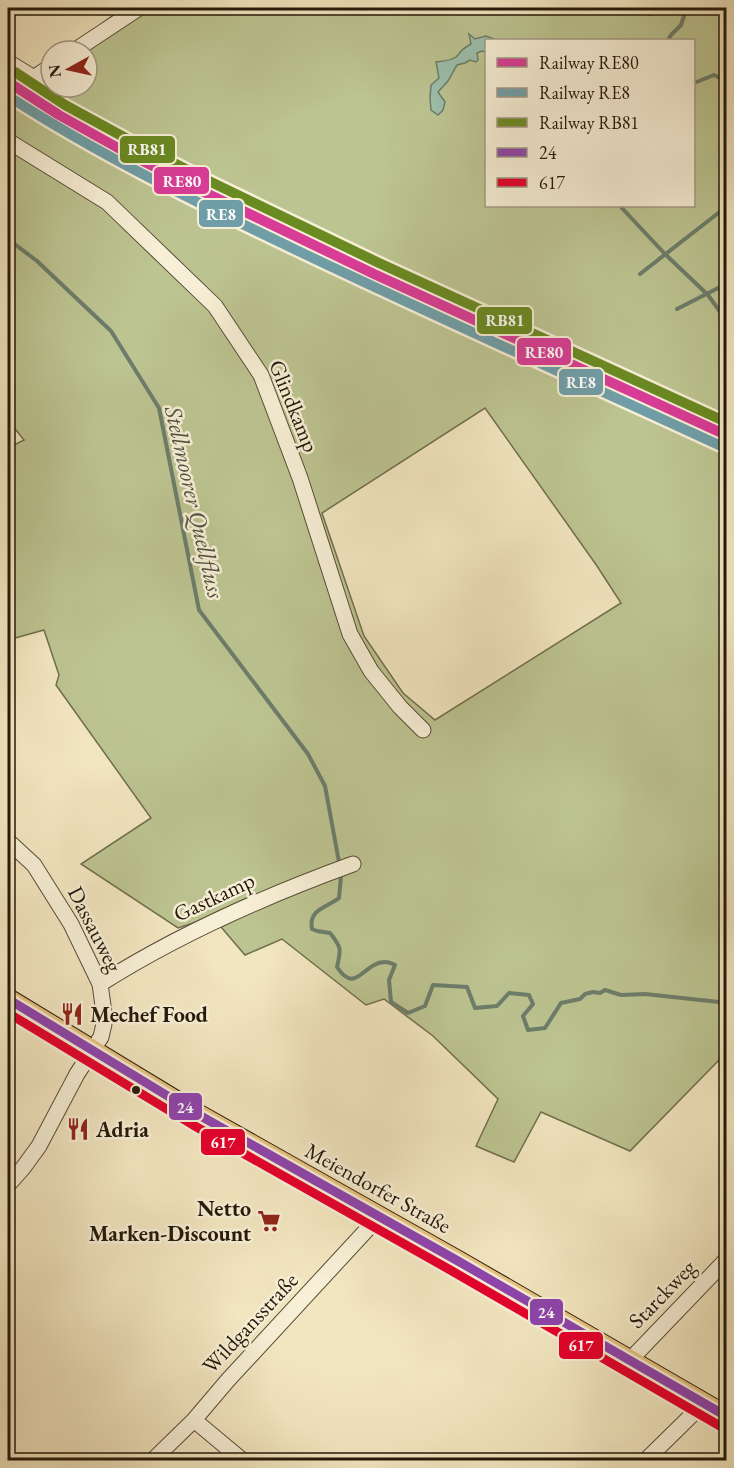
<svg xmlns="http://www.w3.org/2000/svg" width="734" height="1468" font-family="'EB Garamond',serif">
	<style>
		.green { fill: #bcc491; stroke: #706e4d; stroke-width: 1.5; fill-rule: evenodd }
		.water { fill: #9cc0ad; stroke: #6c7d6b; stroke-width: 1.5 }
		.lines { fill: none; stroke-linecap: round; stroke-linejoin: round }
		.stream { stroke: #6c7d6b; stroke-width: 4 }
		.minor-casing { stroke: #584c37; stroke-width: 17 }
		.major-casing { stroke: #241809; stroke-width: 22 }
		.minor { stroke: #f7efd6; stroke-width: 15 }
		.major { stroke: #e9c380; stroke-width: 20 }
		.bus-1-casing { stroke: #f7efd6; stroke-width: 14 }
		.bus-2-casing { stroke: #f7efd6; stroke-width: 14 }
		.bus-1 { stroke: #8e44ad; stroke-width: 9 }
		.bus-2 { stroke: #e4002b; stroke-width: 9 }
		.rail-1-casing { stroke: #f7efd6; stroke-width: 15 }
		.rail-2-casing { stroke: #f7efd6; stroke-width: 15 }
		.rail-3-casing { stroke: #f7efd6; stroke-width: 15 }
		.rail-1 { stroke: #d83c96; stroke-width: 10 }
		.rail-2 { stroke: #709ea8; stroke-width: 10 }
		.rail-3 { stroke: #6a8a22; stroke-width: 10 }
		.bus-dot { fill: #241809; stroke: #f7efd6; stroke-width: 2 }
		.labels { text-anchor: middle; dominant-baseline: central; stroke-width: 5; stroke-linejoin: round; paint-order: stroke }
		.street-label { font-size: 22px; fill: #241809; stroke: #f7efd6 }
		.poi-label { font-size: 22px; font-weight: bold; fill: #241809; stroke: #f7efd6; text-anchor: start }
		.water-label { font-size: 24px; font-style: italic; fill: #4e5342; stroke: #f7efd6 }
		.line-badge { stroke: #f7efd6; stroke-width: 2 }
		.badge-label { font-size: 16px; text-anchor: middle; font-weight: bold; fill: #fff }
	</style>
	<rect width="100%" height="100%" fill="#f2e6c0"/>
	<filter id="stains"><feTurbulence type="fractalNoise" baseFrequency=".00333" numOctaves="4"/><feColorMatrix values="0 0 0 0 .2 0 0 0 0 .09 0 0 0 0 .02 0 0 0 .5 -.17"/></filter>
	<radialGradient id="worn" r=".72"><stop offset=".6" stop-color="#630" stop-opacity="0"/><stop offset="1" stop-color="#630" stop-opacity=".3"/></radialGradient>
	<path class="green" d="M 123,8 L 726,8 L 726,1050 L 719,1060 L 630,1151 L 541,1112 L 514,1162 L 476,1146 L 498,1099 L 433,1036 L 384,999 L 366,1005 L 282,939 L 245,955 L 221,927 L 299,889 L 178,928 L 81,864 L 151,818 L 56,685 L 59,675 L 44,630 L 8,640 L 8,448 L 24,440 L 8,420 L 8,71 L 25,81 L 51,62 L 51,87 L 87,87 L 87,51 L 65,51 ZM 486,40 L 694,40 L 694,206 L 486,206 ZM 485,408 L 597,566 L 621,603 L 435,720 L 403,693 L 364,636 L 322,513 Z"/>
	<path class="water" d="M 469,34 L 475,39 L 486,36 L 497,40 L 486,40 L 486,52 L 482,51 L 477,53 L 478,60 L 476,62 L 470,60 L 465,63 L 457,65 L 448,81 L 438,92 L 445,102 L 443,110 L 438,115 L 431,110 L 430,98 L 431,85 L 439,78 L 436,62 C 443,61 450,61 456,57 C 463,50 460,50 471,44 Z"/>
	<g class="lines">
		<path class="stream" d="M 638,8 L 649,14 L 673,8
			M 668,40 L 671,35 L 681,25 L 685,13 L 682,8
			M 694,83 L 714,75 L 726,81
			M 620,206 L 665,254 L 708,295 L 726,320
			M 8,239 L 37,261 L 111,331 L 159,408 L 199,610 L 308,754 L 325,786 L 339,862
			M 640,274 L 726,207
			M 677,309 L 726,284
			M 341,876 L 339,898 C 328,907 308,909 312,929 L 317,931 L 330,933 C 342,948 341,949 337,967 C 356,996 363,962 385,962 C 387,962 393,964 395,965 L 389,980 L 391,1002 L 408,1013 L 425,1006 L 433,985 L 467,987 L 475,1008 L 497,1006 L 509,993 L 529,995 L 533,1004 L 523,1016 L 528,1030 L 545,1028 L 561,1003 L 580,999 L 585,994 L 593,992 L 600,993 L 605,990 L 621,995 L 645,994 L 719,1002 L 726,999"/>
		<g class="minor-casing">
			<path id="minor" d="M 74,51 L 139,8
				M 8,62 L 34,78 L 51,66
				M 8,141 L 107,202 L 215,306 L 261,375 L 300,478 L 350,634 L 371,671 L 400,707 L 423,730
				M 8,841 L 34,865 L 71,924 L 100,984 L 104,1013 L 104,1024 L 101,1037 L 77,1074 L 39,1146 L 23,1168 L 8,1185
				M 100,984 C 179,934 265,896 353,864
				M 630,1360 L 726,1260
				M 194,1420 L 242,1460
				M 153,1460 L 194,1420 L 228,1380 L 374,1222 L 379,1215
				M 646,1460 L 704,1403"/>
		</g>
		<g class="major-casing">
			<path id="major" d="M 8,999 L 199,1115 L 458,1261 L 726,1416"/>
		</g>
		<use href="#minor" class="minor"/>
		<use href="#major" class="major"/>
		<g class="bus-1-casing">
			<path id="bus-1" d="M 8,999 L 199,1115 L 458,1261 L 726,1416"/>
		</g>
		<g class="bus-2-casing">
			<path id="bus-2" d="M 8,1013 L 193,1125 L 452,1271 L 720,1426"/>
		</g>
		<use href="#bus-1" class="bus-1"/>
		<use href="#bus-2" class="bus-2"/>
		<g class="rail-1-casing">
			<path id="rail-1" d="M 8,82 L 59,115 L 127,153 L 206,193 L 374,274 L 726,435"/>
		</g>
		<g class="rail-2-casing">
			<path id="rail-2" d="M 8,96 C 99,155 194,201 292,248 C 434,316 578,380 721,446"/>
		</g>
		<g class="rail-3-casing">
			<path id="rail-3" d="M 15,72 L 65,105 L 133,142 L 211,182 L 379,263 L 726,422"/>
		</g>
		<use href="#rail-1" class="rail-1"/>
		<use href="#rail-2" class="rail-2"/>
		<use href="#rail-3" class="rail-3"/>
	</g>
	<defs>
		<g id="restaurant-bare" transform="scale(1.8)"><path d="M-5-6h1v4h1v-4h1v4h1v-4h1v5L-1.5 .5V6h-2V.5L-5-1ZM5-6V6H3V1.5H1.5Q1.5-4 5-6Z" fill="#8f2418" stroke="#f7efd6" stroke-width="2.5" paint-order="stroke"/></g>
		<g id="supermarket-bare" transform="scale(1.8)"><path d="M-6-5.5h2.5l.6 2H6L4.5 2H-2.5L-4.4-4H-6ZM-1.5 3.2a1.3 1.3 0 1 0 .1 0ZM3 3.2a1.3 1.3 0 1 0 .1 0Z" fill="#8f2418" stroke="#f7efd6" stroke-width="2.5" paint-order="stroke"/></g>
	</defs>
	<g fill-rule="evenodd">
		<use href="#restaurant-bare" x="72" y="1014"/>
		<use href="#restaurant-bare" x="78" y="1129"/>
		<use href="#supermarket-bare" x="269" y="1221"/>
	</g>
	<circle class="bus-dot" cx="136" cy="1090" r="5"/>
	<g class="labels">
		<g class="street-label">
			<text transform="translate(294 406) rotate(68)">Glindkamp</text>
			<text transform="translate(214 897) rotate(-25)">Gastkamp</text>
			<text transform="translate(95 929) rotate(63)">Dassauweg</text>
			<text transform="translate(378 1188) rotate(29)">Meiendorfer Straße</text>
			<text transform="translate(662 1294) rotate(-46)">Starckweg</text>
			<text transform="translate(250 1323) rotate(-47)">Wildgansstraße</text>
		</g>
		<g class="poi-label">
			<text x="90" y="1014">Mechef Food</text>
			<text x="96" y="1129">Adria</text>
			<text x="251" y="1208" text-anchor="end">Netto<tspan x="251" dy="25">Marken-Discount</tspan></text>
		</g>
		<g class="water-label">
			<text transform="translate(195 502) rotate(77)">Stellmoorer Quellfluss</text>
		</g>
	</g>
	<g class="line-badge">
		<rect x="119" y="135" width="57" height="29" rx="6" fill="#6a8a22"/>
		<rect x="153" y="166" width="57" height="29" rx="6" fill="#d83c96"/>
		<rect x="198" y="199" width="46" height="29" rx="6" fill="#709ea8"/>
		<rect x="476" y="306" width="57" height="29" rx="6" fill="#6a8a22"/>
		<rect x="516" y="337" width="56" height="29" rx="6" fill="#d83c96"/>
		<rect x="558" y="368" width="46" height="28" rx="6" fill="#709ea8"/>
		<rect x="168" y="1092" width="35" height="29" rx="6" fill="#8e44ad"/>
		<rect x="200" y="1128" width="46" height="28" rx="6" fill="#e4002b"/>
		<rect x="529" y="1298" width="35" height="28" rx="6" fill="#8e44ad"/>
		<rect x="558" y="1331" width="46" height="29" rx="6" fill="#e4002b"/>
	</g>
	<g class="badge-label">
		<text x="147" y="155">RB81</text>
		<text x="182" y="187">RE80</text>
		<text x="221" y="220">RE8</text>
		<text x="505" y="326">RB81</text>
		<text x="544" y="358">RE80</text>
		<text x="581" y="388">RE8</text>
		<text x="185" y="1113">24</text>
		<text x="223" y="1148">617</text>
		<text x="546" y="1318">24</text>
		<text x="581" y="1351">617</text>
	</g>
	<rect width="734" height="1468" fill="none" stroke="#f2e6c0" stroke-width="30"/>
	<rect x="9" y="9" width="716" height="1450" fill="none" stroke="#241809" stroke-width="3"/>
	<rect x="15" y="15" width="704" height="1438" fill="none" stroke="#241809" stroke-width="1.5"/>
	<rect x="485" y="39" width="210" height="168" fill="#f7efd6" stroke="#a39984" stroke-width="1.5"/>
	<rect x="497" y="58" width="30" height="9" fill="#d83c96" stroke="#a39984" stroke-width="1.5"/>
	<text x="539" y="69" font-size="18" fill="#241809">Railway RE80</text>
	<rect x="497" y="88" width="30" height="9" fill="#709ea8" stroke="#a39984" stroke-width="1.5"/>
	<text x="539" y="99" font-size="18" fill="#241809">Railway RE8</text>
	<rect x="497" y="118" width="30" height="9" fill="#6a8a22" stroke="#a39984" stroke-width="1.5"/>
	<text x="539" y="129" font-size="18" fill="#241809">Railway RB81</text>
	<rect x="497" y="148" width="30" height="9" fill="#8e44ad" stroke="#a39984" stroke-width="1.5"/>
	<text x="539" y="159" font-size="18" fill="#241809">24</text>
	<rect x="497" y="178" width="30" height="9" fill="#e4002b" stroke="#a39984" stroke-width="1.5"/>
	<text x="539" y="189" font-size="18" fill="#241809">617</text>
	<g transform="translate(69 69) rotate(262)"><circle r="28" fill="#f7efd6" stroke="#a39984" stroke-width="1.5"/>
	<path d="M0-4.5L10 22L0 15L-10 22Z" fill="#8f2418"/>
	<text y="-9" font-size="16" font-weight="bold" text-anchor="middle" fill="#241809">N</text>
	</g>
	<rect width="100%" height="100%" filter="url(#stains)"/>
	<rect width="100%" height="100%" fill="url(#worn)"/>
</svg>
